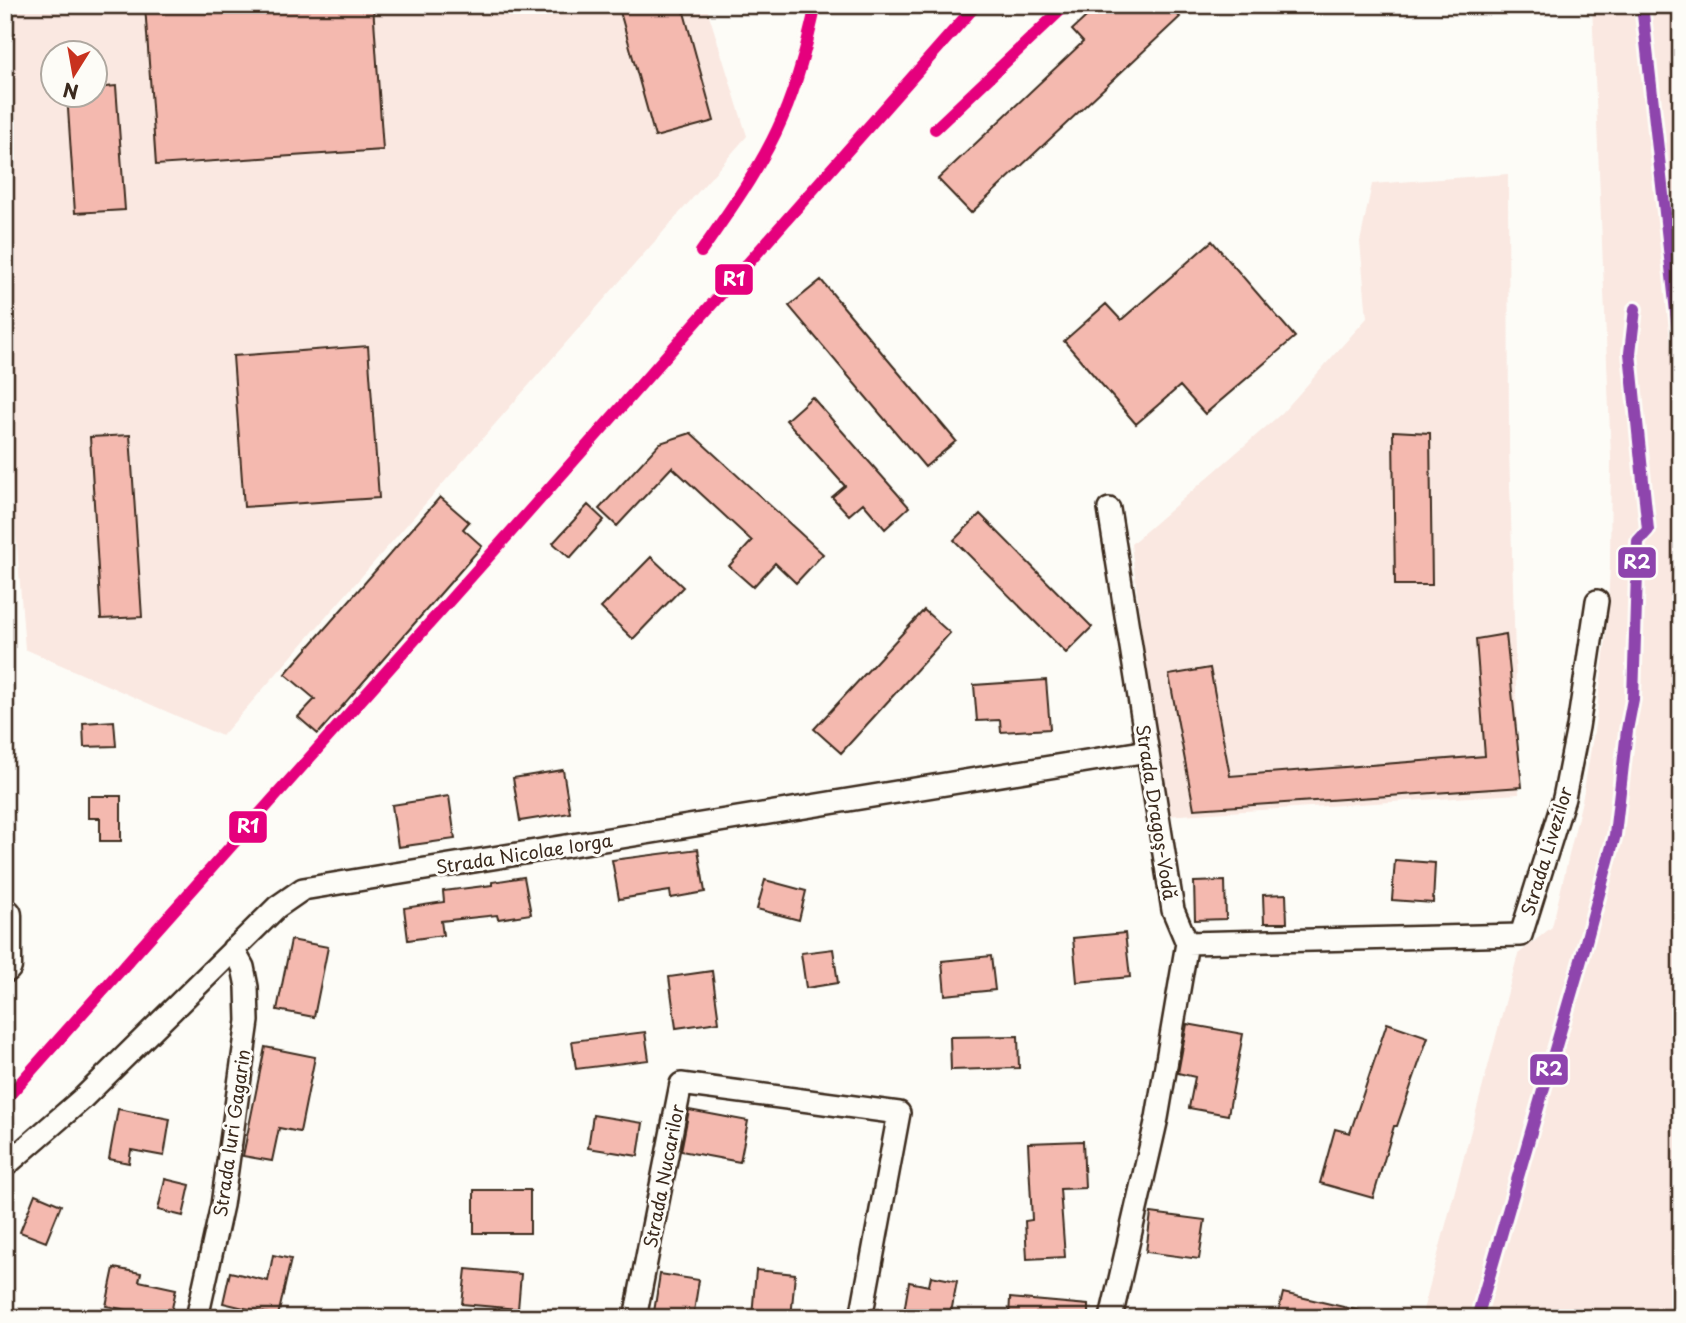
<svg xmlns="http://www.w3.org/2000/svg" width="1686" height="1323" font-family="'Playpen Sans',sans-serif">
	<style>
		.built { fill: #fae8e1; fill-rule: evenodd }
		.building { fill: #f4b9af; stroke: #3b2a1e; stroke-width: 2 }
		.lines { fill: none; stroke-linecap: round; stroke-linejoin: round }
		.street-casing { stroke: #3b2a1e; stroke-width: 26 }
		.secondary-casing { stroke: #3b2a1e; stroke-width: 37 }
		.street { stroke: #fdfcf7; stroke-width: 21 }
		.secondary { stroke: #fdfcf7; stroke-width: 32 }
		.rail-1-casing { stroke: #fdfcf7; stroke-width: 18 }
		.rail-2-casing { stroke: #fdfcf7; stroke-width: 18 }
		.rail-1 { stroke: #e5007d; stroke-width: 12 }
		.rail-2 { stroke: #8e44ad; stroke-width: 12 }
		.labels { text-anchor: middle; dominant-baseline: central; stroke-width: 6; stroke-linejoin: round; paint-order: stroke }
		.street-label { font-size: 18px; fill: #3b2a1e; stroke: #fdfcf7 }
		.line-badge { stroke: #fdfcf7; stroke-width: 2.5 }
		.badge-label { font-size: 19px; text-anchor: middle; font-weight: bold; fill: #fff }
	</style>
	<rect width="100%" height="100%" fill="#fdfcf7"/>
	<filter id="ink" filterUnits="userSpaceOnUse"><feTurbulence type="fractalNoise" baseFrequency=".0143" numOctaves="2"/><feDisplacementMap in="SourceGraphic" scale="14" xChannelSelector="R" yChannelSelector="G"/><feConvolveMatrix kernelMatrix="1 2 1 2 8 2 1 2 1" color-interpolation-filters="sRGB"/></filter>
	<g filter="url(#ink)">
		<path class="built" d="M 5,5 L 706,5 L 747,136 L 222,736 L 25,649 L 5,392 ZM 52,52 L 94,52 L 94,94 L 52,94 Z
			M 1592,5 L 1681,5 L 1681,1318 L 1421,1318 L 1518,954 L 1552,927 L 1583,796 L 1596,719 L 1606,639 L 1610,567 L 1611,457 Z
			M 1508,174 L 1509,448 L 1519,794 L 1164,816 L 1131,544 L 1282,413 L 1367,318 L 1360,242 L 1372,184 Z"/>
		<path class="building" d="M 145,5 L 373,5 L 383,150 L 156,165 Z
			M 630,5 L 682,5 L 714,121 L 655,137 L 619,8 Z
			M 1099,5 L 1169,5 L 1180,17 L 971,213 L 938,179 L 1083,42 L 1072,30 Z
			M 116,86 L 125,210 L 75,213 L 67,94 L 94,94 L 94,88 Z
			M 1212,241 L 1295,337 L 1205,414 L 1180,386 L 1136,424 L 1064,341 L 1106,304 L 1121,320 Z
			M 821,280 L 956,441 L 925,467 L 789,306 Z
			M 368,346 L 379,498 L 244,507 L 233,356 Z
			M 812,397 L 909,507 L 885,529 L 863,503 L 849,515 L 832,497 L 845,486 L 786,420 Z
			M 1393,431 L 1430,433 L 1432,585 L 1395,585 Z
			M 691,433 L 823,554 L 796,583 L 775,563 L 753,587 L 729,566 L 752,541 L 672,467 L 617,526 L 599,509 L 660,443 Z
			M 130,435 L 142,617 L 101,619 L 90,437 Z
			M 440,497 L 469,522 L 463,529 L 482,546 L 318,734 L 298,717 L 315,699 L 285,674 Z
			M 588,505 L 604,520 L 570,558 L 553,543 Z
			M 980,514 L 1092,627 L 1066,653 L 954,540 Z
			M 651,557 L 683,587 L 633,639 L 601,608 Z
			M 924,610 L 950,633 L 841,753 L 814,729 Z
			M 1506,634 L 1522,787 L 1194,809 L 1169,675 L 1210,668 L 1230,776 L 1485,756 L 1476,639 Z
			M 1046,680 L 1050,729 L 1001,732 L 1000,720 L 977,721 L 974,685 Z
			M 114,721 L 116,746 L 84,747 L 83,723 Z
			M 563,770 L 570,813 L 520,821 L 513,778 Z
			M 88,796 L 121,796 L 121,841 L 100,841 L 100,818 L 88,818 Z
			M 449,796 L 455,839 L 398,847 L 392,805 Z
			M 698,849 L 705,892 L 671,898 L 670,891 L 619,899 L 612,860 Z
			M 1395,860 L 1435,863 L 1433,903 L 1392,900 Z
			M 524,877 L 531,914 L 498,919 L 497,915 L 441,921 L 443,935 L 408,940 L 404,908 L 444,902 L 443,891 L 492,885 L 492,882 Z
			M 765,880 L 806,891 L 799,920 L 757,909 Z
			M 1225,881 L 1226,919 L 1195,920 L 1194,882 Z
			M 1286,894 L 1287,923 L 1264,923 L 1263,895 Z
			M 1125,933 L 1130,977 L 1077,982 L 1073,938 Z
			M 291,940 L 328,947 L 314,1017 L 277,1010 Z
			M 833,949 L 838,983 L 806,988 L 801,953 Z
			M 991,956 L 995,990 L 945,995 L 942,961 Z
			M 712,971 L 719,1022 L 676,1028 L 669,977 Z
			M 1387,1023 L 1428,1037 L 1397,1126 L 1394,1126 L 1373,1198 L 1320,1183 L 1335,1129 L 1350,1133 Z
			M 1187,1024 L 1243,1034 L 1228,1115 L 1189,1108 L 1195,1077 L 1178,1073 Z
			M 645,1032 L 649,1060 L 576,1069 L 572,1041 Z
			M 1018,1036 L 1019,1068 L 951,1070 L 950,1037 Z
			M 265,1047 L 315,1057 L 300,1132 L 279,1128 L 272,1161 L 243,1156 Z
			M 118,1109 L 170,1119 L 164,1156 L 131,1150 L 129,1163 L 109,1159 Z
			M 689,1110 L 748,1121 L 740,1162 L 681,1151 Z
			M 593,1115 L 643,1123 L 638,1156 L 588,1148 Z
			M 1083,1141 L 1085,1188 L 1060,1189 L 1065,1257 L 1027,1259 L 1025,1221 L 1032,1220 L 1028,1143 Z
			M 165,1179 L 190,1185 L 183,1216 L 158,1210 Z
			M 474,1190 L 530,1190 L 530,1233 L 474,1233 Z
			M 35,1194 L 61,1205 L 46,1242 L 20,1232 Z
			M 1151,1213 L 1205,1220 L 1199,1259 L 1146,1252 Z
			M 273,1255 L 291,1259 L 278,1316 L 223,1303 L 230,1272 L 268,1281 Z
			M 114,1268 L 141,1273 L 139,1281 L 176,1289 L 170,1318 L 132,1318 L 133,1311 L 106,1306 Z
			M 466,1269 L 521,1274 L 518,1309 L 462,1304 Z
			M 756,1270 L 795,1274 L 791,1318 L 752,1316 Z
			M 660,1274 L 699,1280 L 693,1318 L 654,1312 Z
			M 931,1276 L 957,1281 L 950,1318 L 903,1318 L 909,1282 L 929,1286 Z
			M 1283,1293 L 1361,1311 L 1360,1318 L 1277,1318 Z
			M 1010,1298 L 1088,1305 L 1088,1318 L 1009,1318 Z"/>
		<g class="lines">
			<g class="street-casing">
				<path id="street" d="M 1109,509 L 1173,910 L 1187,943 L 1157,1118 L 1111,1318
					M 1187,943 L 1521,935 L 1564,798 L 1578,727 L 1597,601
					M 5,1166 L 82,1099 L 277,907 L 303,889 L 1148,751
					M 197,1318 L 222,1205 L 248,1021 L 247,987 L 243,967 L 233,949
					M 635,1318 L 681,1084 L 899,1113 L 861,1318"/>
			</g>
			<g class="secondary-casing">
				<path id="secondary" d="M 5,915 L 5,966"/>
			</g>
			<use href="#street" class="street"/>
			<use href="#secondary" class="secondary"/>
			<g class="rail-1-casing">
				<path id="rail-1" d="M 935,129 L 1066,5
					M 701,252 C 730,210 762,166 782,119 C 798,82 807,44 816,5
					M 5,1100 L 532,508 L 976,5"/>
			</g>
			<g class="rail-2-casing">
				<path id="rail-2" d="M 1642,5 L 1681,357
					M 1477,1318 L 1581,960 L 1615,835 L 1627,730 L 1633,699 L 1638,541 L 1648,530 L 1630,353 L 1635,309"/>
			</g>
			<use href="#rail-1" class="rail-1"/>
			<use href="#rail-2" class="rail-2"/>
		</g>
	</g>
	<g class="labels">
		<g class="street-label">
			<text transform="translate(1157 812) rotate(81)">Strada Dragoş-Vodă</text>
			<text transform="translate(1546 851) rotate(-73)">Strada Livezilor</text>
			<text transform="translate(524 853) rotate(-9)">Strada Nicolae Iorga</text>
			<text transform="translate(231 1133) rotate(-82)">Strada Iuri Gagarin</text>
			<text transform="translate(663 1176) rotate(-79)">Strada Nucarilor</text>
		</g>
	</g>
	<g class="line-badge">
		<rect x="714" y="263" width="40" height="33" rx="7" fill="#e5007d"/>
		<rect x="1617" y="546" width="40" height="33" rx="7" fill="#8e44ad"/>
		<rect x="228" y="810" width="40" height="34" rx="7" fill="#e5007d"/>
		<rect x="1529" y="1053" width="40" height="33" rx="7" fill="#8e44ad"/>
	</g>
	<g class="badge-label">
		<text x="734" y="286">R1</text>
		<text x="1637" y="569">R2</text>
		<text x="248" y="833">R1</text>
		<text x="1549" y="1076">R2</text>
	</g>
	<rect width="1686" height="1323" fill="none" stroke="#fdfcf7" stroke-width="28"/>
	<rect x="14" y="14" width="1658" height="1295" fill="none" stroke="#3b2a1e" stroke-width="2.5" filter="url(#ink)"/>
	<g transform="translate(74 74) rotate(191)"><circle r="33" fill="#fdfcf7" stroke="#afa8a0" stroke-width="2"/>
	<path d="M0-5L12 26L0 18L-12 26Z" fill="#c8321e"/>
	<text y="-10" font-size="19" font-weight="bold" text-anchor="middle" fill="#3b2a1e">N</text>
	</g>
</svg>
